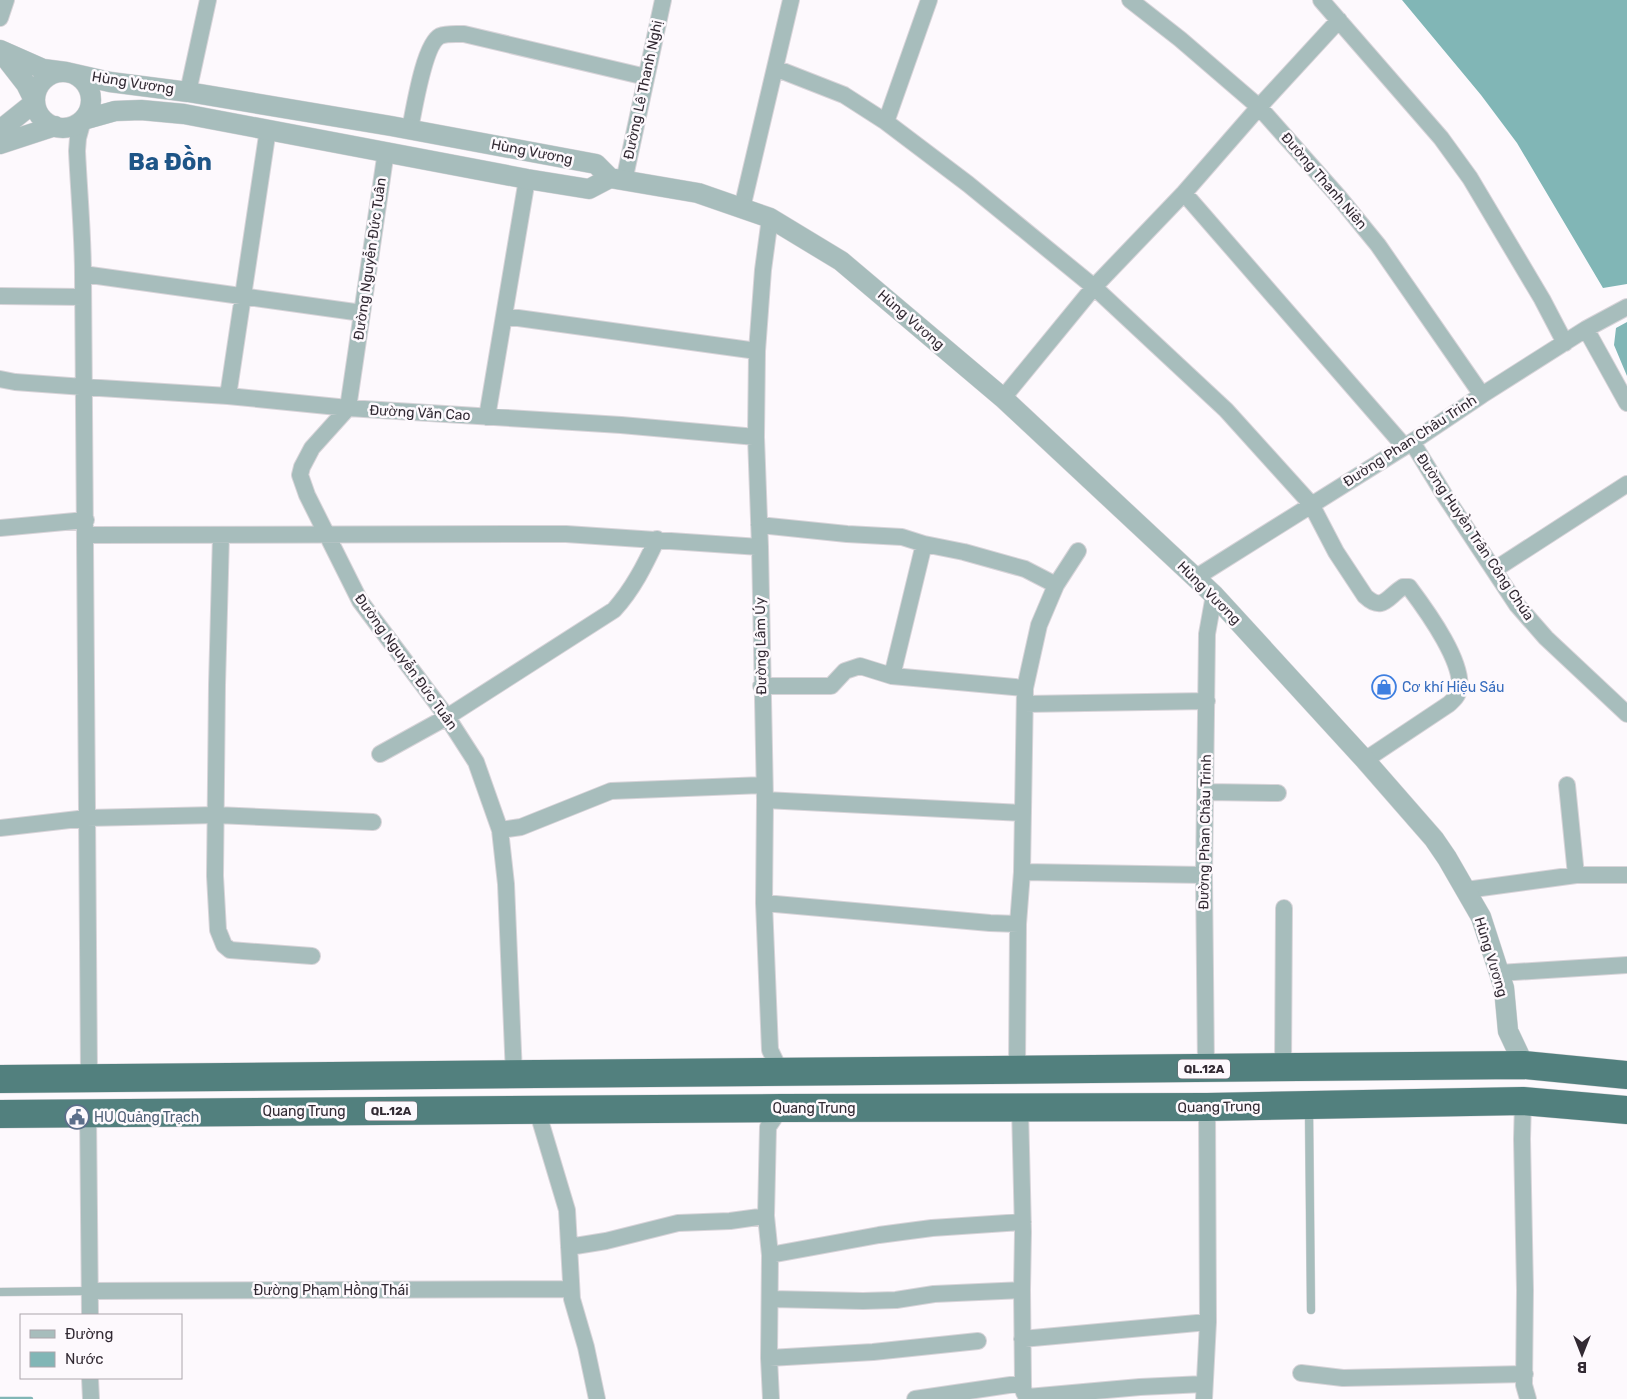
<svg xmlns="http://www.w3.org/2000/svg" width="1627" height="1399" font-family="Rubik,sans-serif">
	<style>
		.water { fill: #81b6b6 }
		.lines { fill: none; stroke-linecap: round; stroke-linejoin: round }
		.stream { stroke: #81b6b6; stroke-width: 4.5 }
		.service-casing { stroke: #d8d4d9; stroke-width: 9 }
		.minor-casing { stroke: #d8d4d9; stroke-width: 18 }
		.tertiary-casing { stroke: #d8d4d9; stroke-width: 21 }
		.trunk-casing { stroke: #d8d4d9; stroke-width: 29 }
		.service { stroke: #a7bdbc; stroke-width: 8 }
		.minor { stroke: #a7bdbc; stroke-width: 16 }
		.tertiary { stroke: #a7bdbc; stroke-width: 20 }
		.trunk { stroke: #52807e; stroke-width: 28 }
		.labels { text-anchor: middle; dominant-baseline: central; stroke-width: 5; stroke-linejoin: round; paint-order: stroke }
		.shield { fill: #fdf9fd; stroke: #6f6870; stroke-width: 1 }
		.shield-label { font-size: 12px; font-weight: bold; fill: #322a33 }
		.street-label { font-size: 14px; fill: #322a33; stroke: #fdf9fd }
		.shop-label { font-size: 14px; fill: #366cbe; stroke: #fdf9fd; text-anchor: start }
		.service-label { font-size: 14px; fill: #4e5e75; stroke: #fdf9fd; text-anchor: start }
		.town-label { font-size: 24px; font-weight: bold; fill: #1e5587; stroke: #fdf9fd }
	</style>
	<rect width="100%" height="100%" fill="#fdf9fd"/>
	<path class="water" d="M 1402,0 L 1627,0 L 1627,284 L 1603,288 L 1517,143 L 1481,95 Z
		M 1627,322 L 1627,376 L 1614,345 L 1616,328 Z"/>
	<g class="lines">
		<path class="stream" d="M 0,1399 L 31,1399"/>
		<g class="service-casing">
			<path id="service" d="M 1309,1110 L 1311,1310
				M 0,1292 L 90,1291"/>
		</g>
		<g class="minor-casing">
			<path id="minor" d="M 1130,0 L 1180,39 L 1259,107 L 1338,196 L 1378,245 L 1482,395
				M 1321,0 L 1441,138 L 1470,178 L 1542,299 L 1565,343
				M 0,18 L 6,0
				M 775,68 L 844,95 L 886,122 L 968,184 L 1094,287 L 1226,410 L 1311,504 L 1336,552 L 1365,596 C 1383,613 1388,596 1403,587 L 1409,587 C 1424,607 1471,670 1457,695 C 1456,698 1452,701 1449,704 L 1365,760
				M 188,92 L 208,0
				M 83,120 L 78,138 L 77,151 C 79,193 83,235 83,276 C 86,543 86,810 89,1077
				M 886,122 L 929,0
				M 410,129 C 414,110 424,44 440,36 C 447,33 457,34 464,34 L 646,77
				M 386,151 L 348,408 L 312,448 L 302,467 L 300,475 L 307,495 L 360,601 L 447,717 L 476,762 L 500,830 L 506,884 L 514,1075
				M 624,181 L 663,0
				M 1184,193 L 1404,446
				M 742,208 L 791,0
				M 770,218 L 763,270 L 757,351 L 756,437 L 760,547 L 765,800 L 764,903 L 770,1050 L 781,1073
				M 83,274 L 362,313
				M 0,296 L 83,297
				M 504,316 L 757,351
				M 1586,329 L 1627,403
				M 0,379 L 15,382 L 84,387 L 228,396 L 348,408 L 621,425 L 756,437
				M 228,396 L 268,129
				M 1003,398 L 1094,287 L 1184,193 L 1259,107 L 1339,20
				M 487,417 L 527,179
				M 1412,442 L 1445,496 L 1517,605 L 1546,638 L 1627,714
				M 759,525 L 847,534 L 902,537 L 924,544 L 964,552 L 1025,569 L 1056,585
				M 0,528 L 86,520
				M 87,535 L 566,534 L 760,547
				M 221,535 L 217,685 L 215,876 L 218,930 L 224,945 L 230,950 L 312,956
				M 1494,570 L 1627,484
				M 1195,578 L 1412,442 L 1482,395 L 1586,329 L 1627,307
				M 892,676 L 924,544
				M 761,686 L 831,686 L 845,671 L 860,666 L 892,676 L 1025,688
				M 1025,704 L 1207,701
				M 380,754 L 447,717 L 614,610 C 633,589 645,565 657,539
				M 1567,785 L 1576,875
				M 1206,792 L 1278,793
				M 765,800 L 1023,813
				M 0,828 L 87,818 L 216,815 L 373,822
				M 500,830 L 521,827 L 611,791 L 764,785
				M 1022,872 L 1204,875
				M 1466,890 L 1576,875 L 1627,875
				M 764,903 L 990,923 L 1018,924
				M 1499,973 L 1627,965
				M 1283,1068 L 1284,908
				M 1206,1069 L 1204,875 L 1207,634 L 1214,595
				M 1017,1071 L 1018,924 L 1022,872 L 1025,688 L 1039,625 L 1056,585 L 1078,551
				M 1523,1101 L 1522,1139 L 1525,1290 L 1524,1385 L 1528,1399
				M 1020,1108 L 1023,1232 L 1022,1290 L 1023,1383 C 1023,1389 1023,1394 1028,1397 L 1140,1387 L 1204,1384
				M 537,1110 L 567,1210 L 572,1299 L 586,1347 L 597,1399
				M 88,1113 L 90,1315
				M 569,1247 L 606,1241 L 678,1223 L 730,1221 L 766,1216
				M 770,1255 L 879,1235 L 932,1228 L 1023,1222
				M 90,1291 L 571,1289
				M 771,1299 L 863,1301 L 896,1300 L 934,1294 L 1022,1290
				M 1022,1339 L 1208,1322
				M 769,1358 L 873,1352 L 978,1341
				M 1301,1373 L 1343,1378 L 1525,1374
				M 90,1378 L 91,1399
				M 771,1399 L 769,1358 L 770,1255 L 766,1216 L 768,1127 L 781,1108
				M 915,1399 L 1023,1383
				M 1204,1399 L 1208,1322 L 1207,1107"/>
		</g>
		<g class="tertiary-casing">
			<path id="tertiary" d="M 0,50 L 43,69 L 66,72 L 110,82 L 188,92 L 391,126 L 596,164 L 610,178
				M35 100a28 28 0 1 1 56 0a28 28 0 1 1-56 0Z
				M 83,120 L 115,111 L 141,110 L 184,114 L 527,179 L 589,189 L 610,178
				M 0,130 L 35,102 L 26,84 L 1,52
				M 0,144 L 55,126
				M 610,178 L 698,193 L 770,218 L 841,261 L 1003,398 L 1214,595 L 1365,760 L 1434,839 L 1447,858 L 1481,917 L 1504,988 L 1508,1031 L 1524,1065"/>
		</g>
		<g class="trunk-casing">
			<path id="trunk" d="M 0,1079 L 1524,1065 L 1627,1075
				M 0,1114 L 781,1108 L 1207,1107 L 1523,1101 L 1627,1110"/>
		</g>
		<use href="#service" class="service"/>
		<use href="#minor" class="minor"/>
		<use href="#tertiary" class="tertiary"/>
		<use href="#trunk" class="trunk"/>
	</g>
	<defs>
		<g id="shop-ring" transform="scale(1.25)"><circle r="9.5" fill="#fdf9fd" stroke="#3f7fe0" stroke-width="1.5"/><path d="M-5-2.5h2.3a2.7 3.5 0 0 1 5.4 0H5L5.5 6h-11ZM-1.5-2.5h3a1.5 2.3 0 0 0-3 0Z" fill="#3f7fe0"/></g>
		<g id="civic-ring" transform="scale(1.25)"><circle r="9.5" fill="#fdf9fd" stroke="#5c6f8a" stroke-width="1.5"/><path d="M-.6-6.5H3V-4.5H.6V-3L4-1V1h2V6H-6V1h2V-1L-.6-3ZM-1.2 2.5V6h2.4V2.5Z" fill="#5c6f8a"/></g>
	</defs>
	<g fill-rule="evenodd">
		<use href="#shop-ring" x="1384" y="687"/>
		<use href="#civic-ring" x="77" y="1117"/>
	</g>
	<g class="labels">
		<g class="shield">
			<rect x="1178" y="1059.5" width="52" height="19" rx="4"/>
			<rect x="365" y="1101.5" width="52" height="19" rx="4"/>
		</g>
		<g class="shield-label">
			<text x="1204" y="1069">QL.12A</text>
			<text x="391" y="1111">QL.12A</text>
		</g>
		<g class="street-label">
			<text transform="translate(133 83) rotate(9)">Hùng Vương</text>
			<text transform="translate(643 90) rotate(-78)">Đường Lê Thanh Nghị</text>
			<text transform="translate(532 152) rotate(11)">Hùng Vương</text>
			<text transform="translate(1324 181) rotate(49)">Đường Thanh Niên</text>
			<text transform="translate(370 259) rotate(-82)">Đường Nguyễn Đức Tuân</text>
			<text transform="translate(911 320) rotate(41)">Hùng Vương</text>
			<text transform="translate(420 413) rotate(3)">Đường Văn Cao</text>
			<text transform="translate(1410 441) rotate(-33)">Đường Phan Châu Trinh</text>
			<text transform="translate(1475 537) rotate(56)">Đường Huyền Trân Công Chúa</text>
			<text transform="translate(1209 593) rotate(45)">Hùng Vương</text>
			<text transform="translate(761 646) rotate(-91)">Đường Lâm Úy</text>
			<text transform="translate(406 662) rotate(54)">Đường Nguyễn Đức Tuân</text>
			<text transform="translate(1205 832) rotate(-89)">Đường Phan Châu Trinh</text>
			<text transform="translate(1491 957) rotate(73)">Hùng Vương</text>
			<text transform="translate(1219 1107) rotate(-1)">Quang Trung</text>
			<text x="814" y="1108">Quang Trung</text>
			<text x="304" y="1111">Quang Trung</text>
			<text x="331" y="1290">Đường Phạm Hồng Thái</text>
		</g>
		<g class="shop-label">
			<text x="1402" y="687">Cơ khí Hiệu Sáu</text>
		</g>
		<g class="service-label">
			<text x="94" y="1117">HU Quảng Trạch</text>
		</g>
		<g class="town-label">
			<text x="170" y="162">Ba Đồn</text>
		</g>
	</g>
	<rect x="20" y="1314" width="162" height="65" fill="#fdf9fd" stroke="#aca6ac"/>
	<rect x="30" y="1330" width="25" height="8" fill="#a7bdbc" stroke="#aca6ac"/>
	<text x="65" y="1339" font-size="15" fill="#322a33">Đường</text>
	<rect x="30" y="1352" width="25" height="15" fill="#81b6b6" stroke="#aca6ac"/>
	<text x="65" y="1364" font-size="15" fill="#322a33">Nước</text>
	<g transform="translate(1582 1354) rotate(180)" stroke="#fdf9fd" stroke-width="4" paint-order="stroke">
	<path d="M0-4L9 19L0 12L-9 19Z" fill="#322a33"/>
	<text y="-8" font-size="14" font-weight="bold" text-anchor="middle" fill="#322a33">B</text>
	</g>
</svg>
